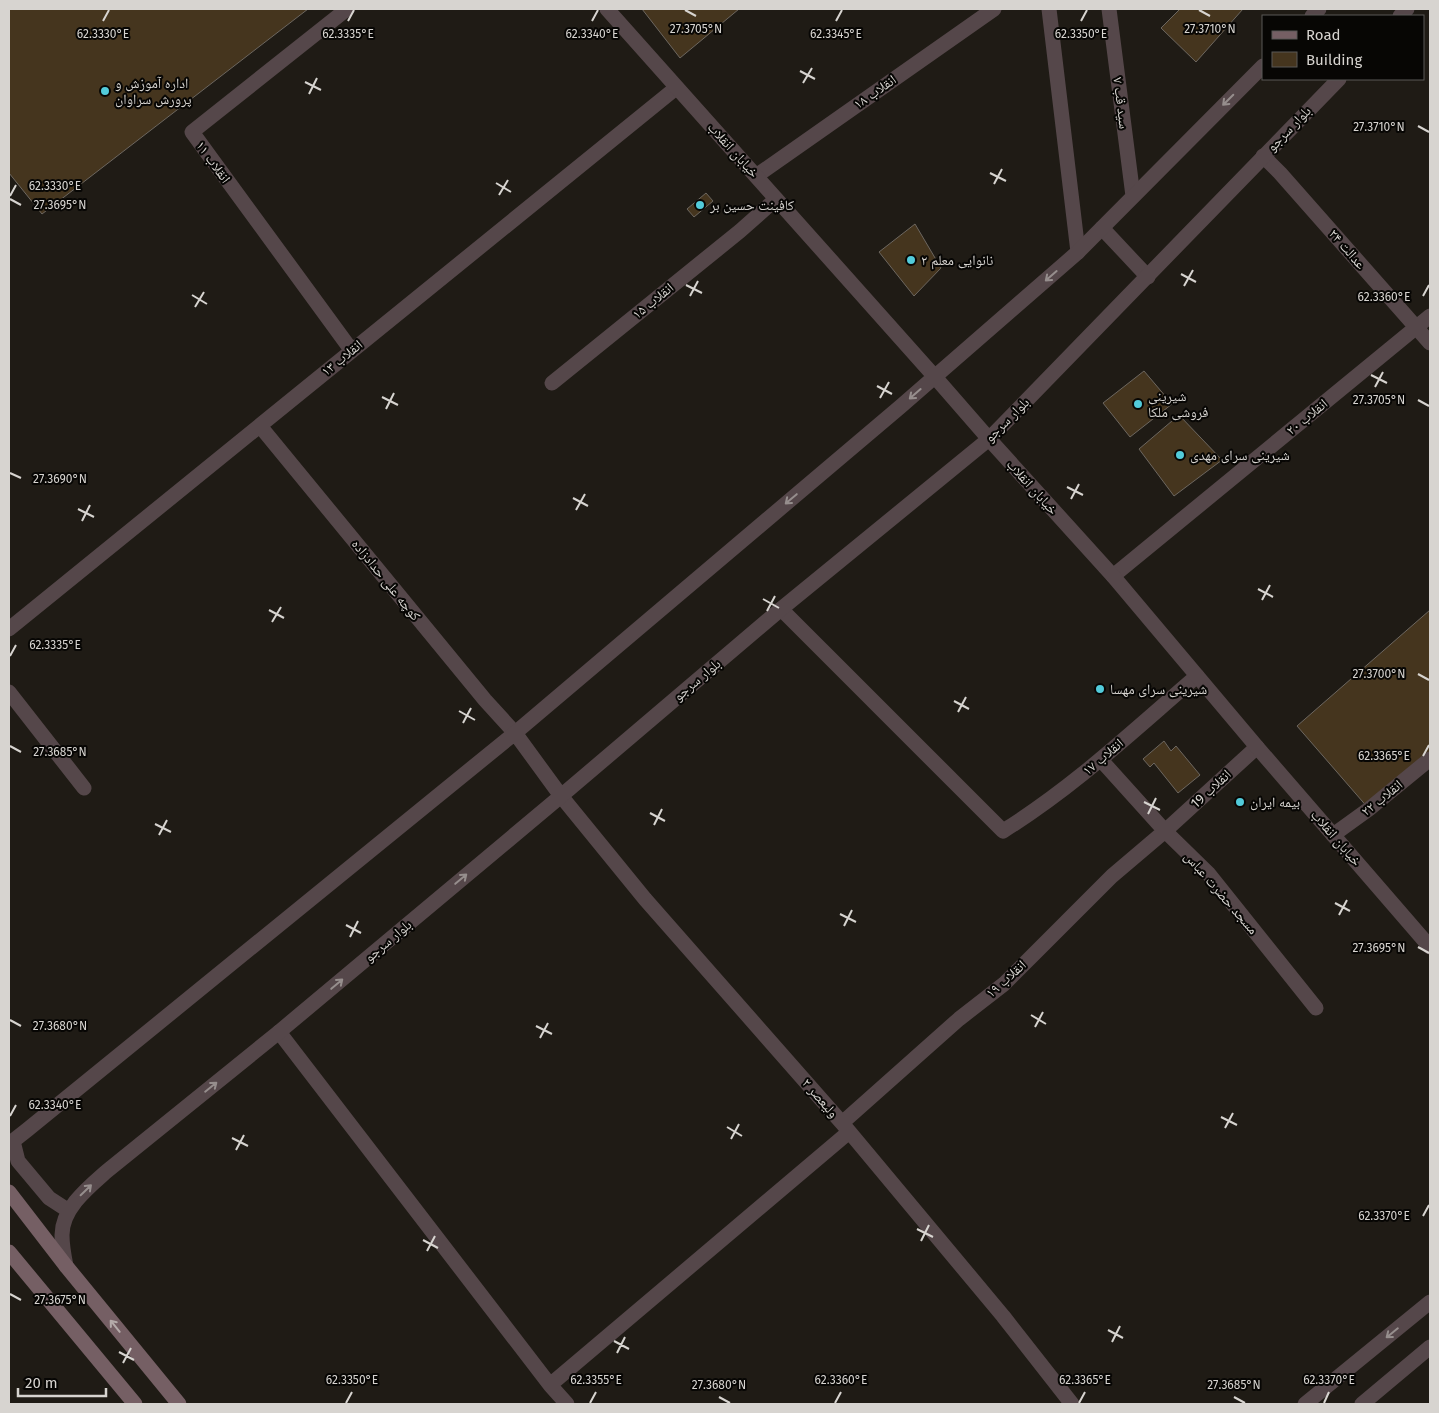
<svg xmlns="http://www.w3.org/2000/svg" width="1439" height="1413" font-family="'Fira Sans','Noto Naskh Arabic',sans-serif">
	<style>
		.building { fill: #45351e; stroke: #6d6760 }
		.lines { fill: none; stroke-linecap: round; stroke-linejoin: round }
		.minor { stroke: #55474a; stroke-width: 15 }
		.tertiary { stroke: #55474a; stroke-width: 15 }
		.secondary { stroke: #755f64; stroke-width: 15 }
		.oneway { stroke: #968e8d }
		.oneway2 { stroke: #b5abaa }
		.ticks { fill: none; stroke: #d7d4d0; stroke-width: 2 }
		.poi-dot { fill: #52cbda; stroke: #070604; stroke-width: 2 }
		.labels { text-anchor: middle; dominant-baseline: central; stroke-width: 4; stroke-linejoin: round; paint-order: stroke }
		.poi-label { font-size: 14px; fill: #d7d4d0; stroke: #070604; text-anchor: start }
		.street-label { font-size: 14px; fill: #d7d4d0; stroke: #070604 }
		.ticks-label { font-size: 12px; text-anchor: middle; fill: #d7d4d0; stroke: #070604; stroke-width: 4; stroke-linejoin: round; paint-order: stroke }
	</style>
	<rect width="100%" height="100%" fill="#1f1b15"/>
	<path class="building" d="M 9,9 L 308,9 L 42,214 L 9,173 Z
		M 642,9 L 739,9 L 680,58 Z
		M 1180,9 L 1243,9 L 1196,62 L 1161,28 Z
		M 706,193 L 713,201 L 694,217 L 687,209 Z
		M 915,224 L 941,268 L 914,296 L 879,252 Z
		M 1144,371 L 1172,404 L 1130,437 L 1103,403 Z
		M 1179,415 L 1222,460 L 1174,496 L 1139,449 Z
		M 1430,610 L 1430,755 L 1369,809 L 1297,726 Z
		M 1164,741 L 1171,751 L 1176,746 L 1200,775 L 1178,793 L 1154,763 L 1150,767 L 1143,759 Z"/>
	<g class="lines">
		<path class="minor" d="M 347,9 L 192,132 L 352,351
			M 1049,9 L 1078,252
			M 1109,9 L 1133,196
			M 1263,156 L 1280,173 L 1430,343
			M 756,176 L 994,9
			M 1102,228 L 1148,277
			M 552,383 L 740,231 L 776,199
			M 260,426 L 485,700 L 515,733
			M 1113,576 L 1430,316
			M 781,609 L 1003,831 C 1074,787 1134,730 1197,676
			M 9,629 L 676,88
			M 9,692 L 84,788
			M 1101,760 L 1165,831 L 1208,873 L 1316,1008
			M 561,796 L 645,899 L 842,1123 L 1003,1316 L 1072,1404
			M 1333,835 L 1369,809 L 1430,759
			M 279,1032 L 550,1385 L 567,1404
			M 842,1123 L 959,1019 L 1004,984 L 1112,876 L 1165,831 L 1257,747
			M 550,1385 L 849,1132"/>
		<path class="tertiary" d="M 607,9 L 935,377 L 989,439 L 1113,576 L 1257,747 L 1430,947
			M 1312,16 L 1319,9
			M 1400,16 L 1407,9
			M 515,733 L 561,796
			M 9,1141 L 13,1141 L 27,1130 L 515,733 L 900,407 L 1078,252 L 1263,66
			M 13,1141 L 18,1161 L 49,1198 L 69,1211
			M 66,1266 C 64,1256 62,1245 62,1235 C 62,1208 89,1187 107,1171 L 279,1032 L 561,796 L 781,609 L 989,439 L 1339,79
			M 1305,1404 L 1430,1302
			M 1362,1404 L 1430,1347"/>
		<path class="secondary" d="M 9,1192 L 66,1266 L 179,1404
			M 9,1252 L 135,1404"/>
	</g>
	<defs><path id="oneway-shaft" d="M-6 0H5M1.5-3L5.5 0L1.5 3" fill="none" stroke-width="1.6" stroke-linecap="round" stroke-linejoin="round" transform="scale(1.25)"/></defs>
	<g class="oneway">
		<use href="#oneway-shaft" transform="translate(1228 100) rotate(135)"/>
		<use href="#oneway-shaft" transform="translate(1051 276) rotate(139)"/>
		<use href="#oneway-shaft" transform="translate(915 394) rotate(139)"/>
		<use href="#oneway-shaft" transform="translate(791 499) rotate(140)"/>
		<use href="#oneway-shaft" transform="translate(461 879) rotate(-40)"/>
		<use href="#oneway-shaft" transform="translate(337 984) rotate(-40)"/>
		<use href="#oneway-shaft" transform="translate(211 1087) rotate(-39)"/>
		<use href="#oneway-shaft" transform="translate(86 1190) rotate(-44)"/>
		<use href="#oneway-shaft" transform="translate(1392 1333) rotate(141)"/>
	</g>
	<use class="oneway2" href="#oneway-shaft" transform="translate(115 1326) rotate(-129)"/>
	<path class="ticks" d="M 685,10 L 696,16M 1199,10 L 1210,16M 103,21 L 109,10M 348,21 L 354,10M 592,21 L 598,10M 836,21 L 842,10M 1081,21 L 1087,10M 800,71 L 815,79M 305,82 L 321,90M 803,83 L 812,68M 309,94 L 317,78M 1418,126 L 1429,132M 990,173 L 1006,181M 496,183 L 511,192M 994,184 L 1002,169M 499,195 L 508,180M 10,196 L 16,185M 10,199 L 21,205M 1181,274 L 1196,282M 686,285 L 702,293M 1184,286 L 1193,270M 192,295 L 207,304M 690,296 L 698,281M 1423,296 L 1429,285M 195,307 L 204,292M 1371,375 L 1387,383M 877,386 L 892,394M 1375,387 L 1383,372M 382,397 L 398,405M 880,398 L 889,382M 1418,400 L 1429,406M 386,409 L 394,393M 10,473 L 21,478M 1067,487 L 1083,495M 573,498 L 588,506M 1071,499 L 1079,484M 78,509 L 94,517M 576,510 L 585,494M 82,521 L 90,505M 1258,589 L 1273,597M 763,599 L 779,608M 1262,600 L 1270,585M 269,610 L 284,618M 767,611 L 775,596M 272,622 L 281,607M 10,656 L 16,645M 1418,674 L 1429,680M 954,701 L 969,709M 459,711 L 475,720M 958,712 L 966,697M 463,723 L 471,708M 10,746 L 21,752M 1423,756 L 1429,745M 1144,802 L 1160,810M 650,813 L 665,821M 1148,814 L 1156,798M 155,824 L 171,832M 654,825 L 662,809M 159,835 L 167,820M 1335,903 L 1350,911M 840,914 L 856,922M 1339,915 L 1347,900M 346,925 L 361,933M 844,926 L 852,910M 350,937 L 358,921M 1418,947 L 1429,953M 1031,1015 L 1046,1024M 10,1020 L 21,1026M 536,1026 L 552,1034M 1035,1027 L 1043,1012M 540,1038 L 548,1023M 10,1116 L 16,1105M 1221,1117 L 1237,1125M 727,1127 L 742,1136M 1225,1128 L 1233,1113M 232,1138 L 248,1146M 731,1139 L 739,1124M 236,1150 L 244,1135M 1423,1216 L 1429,1205M 917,1229 L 933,1237M 423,1240 L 438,1248M 921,1241 L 929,1225M 427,1251 L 435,1236M 10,1294 L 21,1300M 1108,1330 L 1123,1338M 614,1341 L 629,1349M 1112,1342 L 1120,1326M 119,1352 L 134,1360M 617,1353 L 625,1337M 123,1363 L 131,1348M 719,1397 L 730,1403M 1234,1397 L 1245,1403M 346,1403 L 352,1392M 590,1403 L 596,1392M 835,1403 L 841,1392M 1079,1403 L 1085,1392M 1324,1403 L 1329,1392"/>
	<g class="poi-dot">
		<circle cx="105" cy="91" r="5"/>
		<circle cx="700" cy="205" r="5"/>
		<circle cx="911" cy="260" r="5"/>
		<circle cx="1138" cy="404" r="5"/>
		<circle cx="1180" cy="455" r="5"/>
		<circle cx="1100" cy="689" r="5"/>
		<circle cx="1240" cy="802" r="5"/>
	</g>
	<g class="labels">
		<g class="poi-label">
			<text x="115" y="83">اداره آموزش و<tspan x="115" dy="16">پرورش سراوان</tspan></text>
			<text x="710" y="205">کافینت حسین بر</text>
			<text x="921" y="260">نانوایی معلم ۲</text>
			<text x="1148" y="396">شیرینی<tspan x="1148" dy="16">فروشی ملکا</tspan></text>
			<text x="1190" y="455">شیرینی سرای مهدی</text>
			<text x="1110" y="689">شیرینی سرای مهسا</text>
			<text x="1250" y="802">بیمه ایران</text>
		</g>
		<g class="street-label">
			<text transform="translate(875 92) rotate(-35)">انقلاب ۱۸</text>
			<text transform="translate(1121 103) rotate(83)">سید قب ۷</text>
			<text transform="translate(1289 129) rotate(-46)">بلوار سرجو</text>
			<text transform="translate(733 150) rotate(48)">خیابان انقلاب</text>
			<text transform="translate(213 162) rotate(54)">انقلاب ۱۱</text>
			<text transform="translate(1347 249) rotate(49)">عدالت ۲۴</text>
			<text transform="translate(653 301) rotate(-39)">انقلاب ۱۵</text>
			<text transform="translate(342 358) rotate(-39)">انقلاب ۱۳</text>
			<text transform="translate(1307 417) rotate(-39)">انقلاب ۲۰</text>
			<text transform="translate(1007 420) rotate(-45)">بلوار سرجو</text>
			<text transform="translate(1032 487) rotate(48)">خیابان انقلاب</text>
			<text transform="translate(386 580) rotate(51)">کوچه علی حدادزاده</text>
			<text transform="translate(697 680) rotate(-40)">بلوار سرجو</text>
			<text transform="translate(1103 757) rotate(-40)">انقلاب ۱۷</text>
			<text transform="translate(1211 789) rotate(-43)">انقلاب 19</text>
			<text transform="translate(1382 798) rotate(-39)">انقلاب ۲۲</text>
			<text transform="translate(1336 838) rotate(49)">خیابان انقلاب</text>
			<text transform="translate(1221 893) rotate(49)">مسجد حضرت عباس</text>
			<text transform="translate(388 941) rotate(-40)">بلوار سرجو</text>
			<text transform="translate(1006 979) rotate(-42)">انقلاب ۱۹</text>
			<text transform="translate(820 1098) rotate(49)">ولیعصر ۲</text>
		</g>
	</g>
	<g class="ticks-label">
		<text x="696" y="33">27.3705°N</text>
		<text x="1210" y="33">27.3710°N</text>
		<text x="103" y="38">62.3330°E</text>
		<text x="348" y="38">62.3335°E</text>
		<text x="592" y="38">62.3340°E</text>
		<text x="836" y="38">62.3345°E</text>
		<text x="1081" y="38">62.3350°E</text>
		<text x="1379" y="131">27.3710°N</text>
		<text x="55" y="190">62.3330°E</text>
		<text x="60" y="209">27.3695°N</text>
		<text x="1384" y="301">62.3360°E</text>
		<text x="1379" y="404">27.3705°N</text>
		<text x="60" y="483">27.3690°N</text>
		<text x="55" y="649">62.3335°E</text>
		<text x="1379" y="678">27.3700°N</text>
		<text x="60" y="756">27.3685°N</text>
		<text x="1384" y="760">62.3365°E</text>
		<text x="1379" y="952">27.3695°N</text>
		<text x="60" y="1030">27.3680°N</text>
		<text x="55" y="1109">62.3340°E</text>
		<text x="1384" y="1220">62.3370°E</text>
		<text x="60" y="1304">27.3675°N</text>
		<text x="352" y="1384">62.3350°E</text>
		<text x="596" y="1384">62.3355°E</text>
		<text x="841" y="1384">62.3360°E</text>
		<text x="1085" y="1384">62.3365°E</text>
		<text x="1329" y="1384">62.3370°E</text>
		<text x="719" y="1389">27.3680°N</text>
		<text x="1234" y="1389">27.3685°N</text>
	</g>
	<rect width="1439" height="1413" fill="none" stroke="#d7d4d0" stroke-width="20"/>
	<rect x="1262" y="15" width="162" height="65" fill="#070604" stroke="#5a5856"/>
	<rect x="1272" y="31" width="25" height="8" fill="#755f64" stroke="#5a5856"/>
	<text x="1306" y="40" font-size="15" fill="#d7d4d0">Road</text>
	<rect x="1272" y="52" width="25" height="15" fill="#45351e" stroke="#5a5856"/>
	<text x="1306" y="65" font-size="15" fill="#d7d4d0">Building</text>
	<path d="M18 1388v8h88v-8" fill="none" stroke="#d7d4d0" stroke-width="2.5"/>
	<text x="25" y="1388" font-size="15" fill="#d7d4d0" stroke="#070604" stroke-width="4" paint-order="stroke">20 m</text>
</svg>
